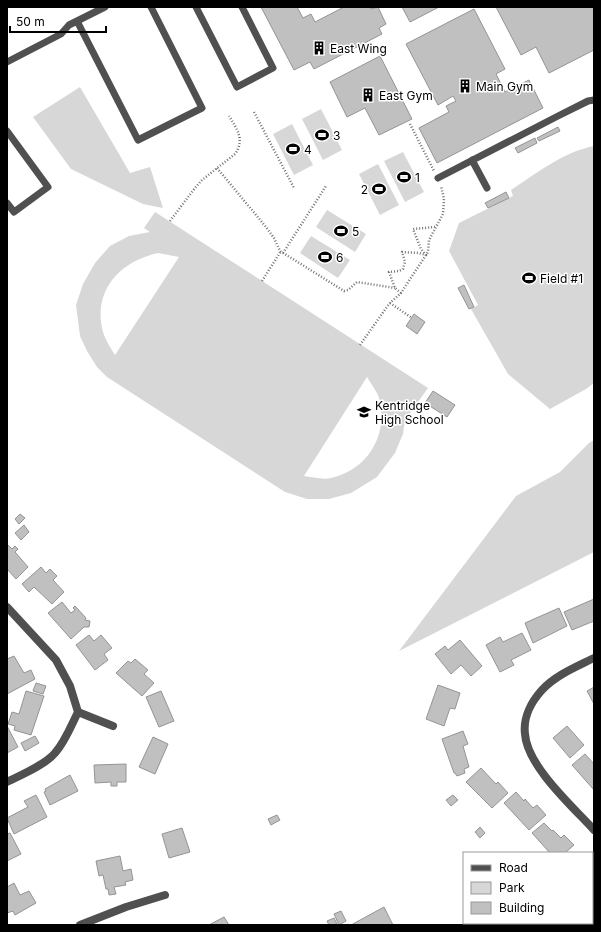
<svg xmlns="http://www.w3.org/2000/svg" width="601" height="932" font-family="Inter,sans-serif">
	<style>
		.green { fill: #d7d7d7; fill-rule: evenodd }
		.building { fill: #c0c0c0; stroke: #949494 }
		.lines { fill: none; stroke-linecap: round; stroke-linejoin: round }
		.path { stroke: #727272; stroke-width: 2.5; stroke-dasharray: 1 2; stroke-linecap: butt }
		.lane { stroke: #505050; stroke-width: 7 }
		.street { stroke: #505050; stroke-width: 8 }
		.labels { text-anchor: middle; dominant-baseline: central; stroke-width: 3; stroke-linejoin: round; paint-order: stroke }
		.poi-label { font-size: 12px; fill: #000; stroke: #fff; text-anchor: start }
	</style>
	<rect width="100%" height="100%" fill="#fff"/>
	<path class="green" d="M 80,87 L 130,173 L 150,167 L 163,208 L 143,204 L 71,169 L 33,117 Z
		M 321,109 L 342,150 L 323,160 L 302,119 Z
		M 292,124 L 313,165 L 294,175 L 273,134 Z
		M 594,146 L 594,383 L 586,389 L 550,409 L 508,374 L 471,309 L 478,305 L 449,251 L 459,223 L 513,196 L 511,190 C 537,173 563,152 594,146 Z
		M 403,152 L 424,192 L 405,202 L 384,161 Z
		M 378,164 L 399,205 L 380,215 L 359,174 Z
		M 327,210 L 366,234 L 355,252 L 316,227 Z
		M 155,212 L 428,388 L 405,420 L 403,434 L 395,453 L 377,477 L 351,493 L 329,499 L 307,499 L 285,492 L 107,377 L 97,367 L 87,351 L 80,336 L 76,305 L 83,284 L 95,263 L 110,246 L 129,236 L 150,232 L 144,228 ZM 158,253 L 179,257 L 115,355 C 110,347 104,338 102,328 C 94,289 121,261 158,253 ZM 367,377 C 371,384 377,391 379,398 C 389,434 368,470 331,478 C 323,480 312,477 304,476 Z
		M 311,236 L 350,260 L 338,278 L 300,253 Z
		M 594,440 L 594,552 L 399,651 L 516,496 L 560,472 L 589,443 Z"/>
	<path class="building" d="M 261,7 L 297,7 L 303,18 L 311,14 L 315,22 L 344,7 L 370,7 L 371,9 L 378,7 L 386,24 L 379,28 L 382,34 L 314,69 L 310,62 L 294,70 Z
		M 402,7 L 439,7 L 410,22 Z
		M 496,7 L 594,7 L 594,50 L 549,73 L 536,47 L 521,55 Z
		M 474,9 L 505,69 L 496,74 L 505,92 L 529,80 L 543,108 L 437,163 L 419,128 L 449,112 L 446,106 L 456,101 L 453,96 L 438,105 L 406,44 Z
		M 380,56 L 412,119 L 379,135 L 365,108 L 347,117 L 330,82 Z
		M 558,127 L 560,131 L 539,141 L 537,138 Z
		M 535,138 L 537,143 L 518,153 L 515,148 Z
		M 506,192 L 509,198 L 488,208 L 485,203 Z
		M 464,285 L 474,307 L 469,309 L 458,288 Z
		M 414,314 L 425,322 L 417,334 L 406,326 Z
		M 433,391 L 455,405 L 447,417 L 425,403 Z
		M 20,514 L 25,518 L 19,524 L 15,519 Z
		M 24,525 L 29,532 L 21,540 L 15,533 Z
		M 7,544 L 12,549 L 15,546 L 18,549 L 15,552 L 28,567 L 16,579 L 8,570 L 7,571 Z
		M 41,567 L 46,573 L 50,569 L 57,576 L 53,580 L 64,592 L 52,604 L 34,587 L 29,592 L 22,584 Z
		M 594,599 L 594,621 L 572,630 L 564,612 Z
		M 62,602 L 71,613 L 75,610 L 73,608 L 75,606 L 86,618 L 85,620 L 90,621 L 89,627 L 84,627 L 71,639 L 48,613 Z
		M 559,608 L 567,626 L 533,643 L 525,623 Z
		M 522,633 L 531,650 L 511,660 L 514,665 L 500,672 L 486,645 L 500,637 L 503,642 Z
		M 89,635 L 94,641 L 101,635 L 112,648 L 104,654 L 108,660 L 95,670 L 76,645 Z
		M 460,640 L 482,666 L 471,676 L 461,665 L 451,674 L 435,654 L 445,646 L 448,650 Z
		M 14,656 L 24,673 L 31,670 L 35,679 L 7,694 L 7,659 Z
		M 135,659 L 148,670 L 144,674 L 154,683 L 142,696 L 116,673 L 128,661 L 131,663 Z
		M 36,683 L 46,686 L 43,694 L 33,691 Z
		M 438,685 L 460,693 L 455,709 L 450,708 L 444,726 L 426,719 Z
		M 594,687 L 594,704 L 587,691 Z
		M 26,691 L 44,696 L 31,735 L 14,730 L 15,726 L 8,724 L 12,712 L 19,714 Z
		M 161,691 L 174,721 L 159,727 L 146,697 Z
		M 7,726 L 18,747 L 7,753 Z
		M 567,726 L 584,745 L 570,758 L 553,738 Z
		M 463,731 L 468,744 L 463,746 L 469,767 L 464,769 L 465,773 L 457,776 L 455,773 L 454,773 L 442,739 Z
		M 35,736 L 39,743 L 25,751 L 21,743 Z
		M 153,737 L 168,744 L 155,774 L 139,767 Z
		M 585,754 L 594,764 L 594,790 L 572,765 Z
		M 126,764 L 126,782 L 117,782 L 117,786 L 111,786 L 111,782 L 95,783 L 94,765 Z
		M 481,768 L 496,784 L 498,782 L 508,793 L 492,808 L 466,782 Z
		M 70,775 L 78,791 L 50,805 L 44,792 L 46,791 L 45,789 Z
		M 516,792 L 524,801 L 525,799 L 533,808 L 537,805 L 546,815 L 529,830 L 504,803 Z
		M 36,795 L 47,817 L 14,834 L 7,818 L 28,807 L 24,801 Z
		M 453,795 L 458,800 L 451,806 L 446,800 Z
		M 277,815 L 280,820 L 271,825 L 268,819 Z
		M 544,823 L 552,831 L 553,830 L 561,838 L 564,835 L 574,845 L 565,853 L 550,853 L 532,833 Z
		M 480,827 L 485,833 L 480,838 L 475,832 Z
		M 182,828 L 190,852 L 169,858 L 162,834 Z
		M 10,833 L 21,854 L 7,861 L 7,834 Z
		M 120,856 L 123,871 L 131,869 L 133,880 L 125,882 L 126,885 L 114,887 L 116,894 L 109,895 L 108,889 L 106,889 L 103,875 L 99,876 L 96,861 Z
		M 14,883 L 20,895 L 29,891 L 36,903 L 15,915 L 13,911 L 7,913 L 7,887 Z
		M 384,907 L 393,925 L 351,925 Z
		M 341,911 L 346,921 L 339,925 L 334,914 Z
		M 224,917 L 229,925 L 209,925 Z
		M 334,918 L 337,924 L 329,925 L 327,921 Z"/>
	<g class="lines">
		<path class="path" d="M 254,112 L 294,188
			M 410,124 L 434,171
			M 217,168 L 266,227 L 274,238 L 280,251 L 344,291 L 348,290 L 357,282 L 395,288
			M 170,221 L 195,188 L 202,180 L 235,154 C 245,140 237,129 229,116
			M 283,253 L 326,186
			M 262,281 L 281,251
			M 401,293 L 395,288 L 389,272 L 399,271 L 403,269 L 405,262 L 402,252 L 419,253 L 426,255 L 421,249 L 413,229 L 435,227
			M 390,303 L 412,318
			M 360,345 L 389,304 L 401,293 L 428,252 L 429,240 L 443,214 L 444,199 L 441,186"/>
		<path class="lane" d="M 196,7 L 237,87 L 273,68 L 242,7
			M 77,21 L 138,140 L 202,108 L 151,7
			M 7,62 L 61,34 L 69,25 L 105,7
			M 7,131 L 48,187 L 14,212 L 7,203
			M 472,160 L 487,188
			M 438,178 L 558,116 L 588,101 L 594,100
			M 587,923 L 589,925"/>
		<path class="street" d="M 7,607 L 56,660 L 70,686 L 78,712
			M 594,658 C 576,667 556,675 542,690 C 531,702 523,718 525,734 C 527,766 573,807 594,830
			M 78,712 L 113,726
			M 7,782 C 21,775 45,765 55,753 C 65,742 71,726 78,712
			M 592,904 L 594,903
			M 80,925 L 126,907 L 165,895
			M 551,925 L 554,923"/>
	</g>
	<defs>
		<g id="building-bare" transform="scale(1.08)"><path d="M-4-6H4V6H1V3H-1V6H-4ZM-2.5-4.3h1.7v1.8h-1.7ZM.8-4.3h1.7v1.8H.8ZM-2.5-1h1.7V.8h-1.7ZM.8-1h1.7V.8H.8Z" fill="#000" stroke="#fff" stroke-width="2.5" paint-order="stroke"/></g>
		<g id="stadium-bare" transform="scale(1.08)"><path d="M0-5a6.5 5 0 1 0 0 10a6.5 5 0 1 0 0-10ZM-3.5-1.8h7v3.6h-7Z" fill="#000" stroke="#fff" stroke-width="2.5" paint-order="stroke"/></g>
		<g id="school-bare" transform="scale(1.08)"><path d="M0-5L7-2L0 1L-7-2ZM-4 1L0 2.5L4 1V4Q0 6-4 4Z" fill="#000" stroke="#fff" stroke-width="2.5" paint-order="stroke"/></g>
	</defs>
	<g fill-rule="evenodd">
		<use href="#building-bare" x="319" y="48"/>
		<use href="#building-bare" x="465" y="86"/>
		<use href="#building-bare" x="368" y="95"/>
		<use href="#stadium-bare" x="322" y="135"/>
		<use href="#stadium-bare" x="293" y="149"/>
		<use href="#stadium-bare" x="404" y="177"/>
		<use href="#stadium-bare" x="379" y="189"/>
		<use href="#stadium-bare" x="341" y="231"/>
		<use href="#stadium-bare" x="325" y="257"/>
		<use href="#stadium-bare" x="529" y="278"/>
		<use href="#school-bare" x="364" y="412"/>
	</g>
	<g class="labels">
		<g class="poi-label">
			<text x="330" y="48">East Wing</text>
			<text x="476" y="86">Main Gym</text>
			<text x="379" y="95">East Gym</text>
			<text x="333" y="135">3</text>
			<text x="304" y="149">4</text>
			<text x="415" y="177">1</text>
			<text x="368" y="189" text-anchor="end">2</text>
			<text x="352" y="231">5</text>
			<text x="336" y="257">6</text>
			<text x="540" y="278">Field #1</text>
			<text x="375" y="405">Kentridge<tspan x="375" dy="14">High School</tspan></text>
		</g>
	</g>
	<rect width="601" height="932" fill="none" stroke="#000000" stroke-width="16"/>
	<rect x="463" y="852" width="130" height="72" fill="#ffffff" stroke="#999999"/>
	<rect x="471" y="865" width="20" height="6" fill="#505050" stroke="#999999"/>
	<text x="499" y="872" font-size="12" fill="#000000">Road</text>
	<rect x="471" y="882" width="20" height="12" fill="#d7d7d7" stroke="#999999"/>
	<text x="499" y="892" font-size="12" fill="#000000">Park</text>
	<rect x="471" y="902" width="20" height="12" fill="#c0c0c0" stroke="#999999"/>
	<text x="499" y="912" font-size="12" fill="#000000">Building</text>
	<path d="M10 26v6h96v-6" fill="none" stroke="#000000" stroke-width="2"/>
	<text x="16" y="26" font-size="12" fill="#000000" stroke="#ffffff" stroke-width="3" paint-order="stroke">50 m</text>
</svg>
